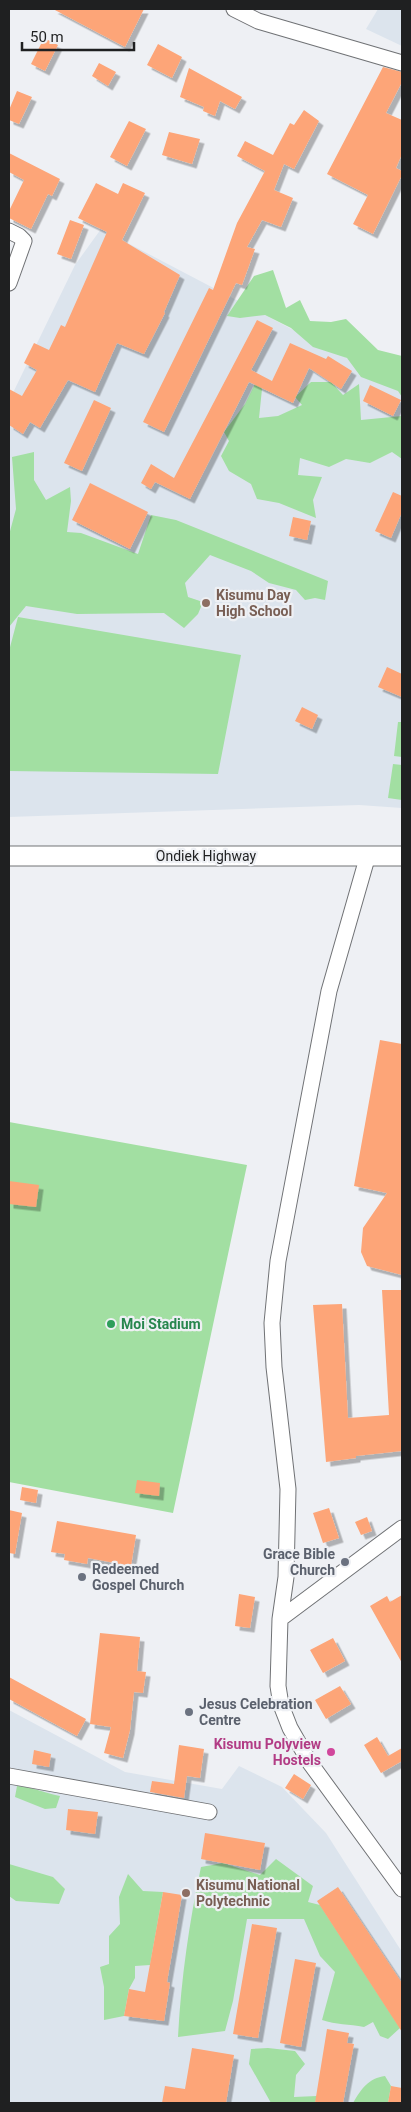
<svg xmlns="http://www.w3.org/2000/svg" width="411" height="2112" font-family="Roboto,sans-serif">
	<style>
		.built { fill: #dce4ed }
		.green { fill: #a2dfa2 }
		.building { fill: #fda578; filter: url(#shadow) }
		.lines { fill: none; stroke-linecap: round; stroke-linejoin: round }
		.minor-casing { stroke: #707275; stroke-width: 17 }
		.major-casing { stroke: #707275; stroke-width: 21 }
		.minor { stroke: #fff; stroke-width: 15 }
		.major { stroke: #fff; stroke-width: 19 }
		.education-dot { fill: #8d6e63; stroke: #eef0f4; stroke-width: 2 }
		.leisure-dot { fill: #2e9e5b; stroke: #eef0f4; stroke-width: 2 }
		.worship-dot { fill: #6b7280; stroke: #eef0f4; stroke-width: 2 }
		.hotel-dot { fill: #d1479c; stroke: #eef0f4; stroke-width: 2 }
		.labels { text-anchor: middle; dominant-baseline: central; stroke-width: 4.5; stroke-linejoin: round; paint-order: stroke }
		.education-label { font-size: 14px; font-weight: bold; fill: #785e54; stroke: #eef0f4; text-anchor: start }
		.street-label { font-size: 14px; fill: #1f2021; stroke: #eef0f4 }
		.leisure-label { font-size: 14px; font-weight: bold; fill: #27864d; stroke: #eef0f4; text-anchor: start }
		.worship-label { font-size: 14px; font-weight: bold; fill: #5b616d; stroke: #eef0f4; text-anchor: start }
		.hotel-label { font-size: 14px; font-weight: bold; fill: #b23c85; stroke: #eef0f4; text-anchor: end }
	</style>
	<defs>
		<filter id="shadow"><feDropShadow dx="4.5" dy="4.5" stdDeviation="0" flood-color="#0004"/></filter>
	</defs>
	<rect width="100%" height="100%" fill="#eef0f4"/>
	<path class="built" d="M 378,9 L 402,9 L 402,46 L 366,29 Z
		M 101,229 L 402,387 L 402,808 L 359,805 L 9,817 L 9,401 L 75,265 Z
		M 9,1710 L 125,1772 L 222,1789 L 239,1766 L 282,1787 L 326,1833 L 402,1952 L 402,2103 L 9,2103 Z"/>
	<path class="green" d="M 273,270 L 286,308 L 300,300 L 310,321 L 331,322 L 346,319 L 378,350 L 402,356 L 402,397 L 398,391 L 361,377 L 347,358 L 313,347 L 291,328 L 265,315 L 240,318 L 227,316 L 254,276 Z
		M 257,380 L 262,389 L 259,418 L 278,416 L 302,405 L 295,397 L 311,382 L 331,382 L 343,395 L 359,384 L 361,420 L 402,416 L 402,459 L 392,452 L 370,463 L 346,459 L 329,467 L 300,458 L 298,475 L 322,477 L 313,500 L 316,518 L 279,503 L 257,499 L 251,484 L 229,471 L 221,456 L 229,441 L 224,432 L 245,404 Z
		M 34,452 L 34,480 L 46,500 L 70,487 L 71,501 L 67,532 L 81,533 L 138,554 L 151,515 L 176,520 L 328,581 L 325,600 L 315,598 L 305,600 L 296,590 L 269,583 L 251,571 L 210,555 L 185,583 L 188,597 L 203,602 L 198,614 L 184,628 L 164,613 L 77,614 L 26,606 L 9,627 L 9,535 L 16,509 L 12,457 Z
		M 18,617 L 241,655 L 218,774 L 9,771 L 9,651 Z
		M 398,722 L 402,722 L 402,757 L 394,756 Z
		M 393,764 L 402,765 L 402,800 L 388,798 Z
		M 9,1122 L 247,1165 L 173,1513 L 9,1482 Z
		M 17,1786 C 33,1787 44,1793 60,1796 L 56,1808 L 45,1809 L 15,1797 Z
		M 276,1859 L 313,1886 L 308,1902 L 320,1905 L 400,2028 L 388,2039 L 380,2036 L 373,2022 L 364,2027 C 349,2024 336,2025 322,2020 L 335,1972 L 320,1956 L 304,1919 L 247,1919 L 233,2001 L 225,2031 L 178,2037 C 181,1980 189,1923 201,1867 L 223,1863 L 260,1875 Z
		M 9,1864 L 53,1877 L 65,1889 L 59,1904 L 16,1901 L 9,1896 Z
		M 128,1874 L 143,1891 L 163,1892 L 150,1965 L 135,1966 L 135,1978 L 129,1989 L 124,2016 L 104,2020 L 104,1987 L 100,1967 L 109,1964 L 109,1936 L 120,1924 L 119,1897 Z
		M 268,2048 L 295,2051 L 305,2064 L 296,2075 L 294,2097 L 317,2096 L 315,2103 L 271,2103 L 249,2064 L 251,2049 Z
		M 385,2076 L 391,2086 L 388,2103 L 353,2103 C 361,2089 369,2078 385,2076 Z"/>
	<path class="building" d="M 53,9 L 144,9 L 125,47 Z
		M 44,38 L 58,45 L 45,71 L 31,64 Z
		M 158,44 L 182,57 L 172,78 L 147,65 Z
		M 99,63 L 116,72 L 108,86 L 92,76 Z
		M 383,67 L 402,72 L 402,82 L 386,113 L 402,120 L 402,154 L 396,168 L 402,171 L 402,175 L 373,234 L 353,224 L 368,195 L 327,174 Z
		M 189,68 L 242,97 L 235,109 L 220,101 L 215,116 L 203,111 L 204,107 L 180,97 Z
		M 17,91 L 32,97 L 19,124 L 9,120 L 9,110 Z
		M 304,110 L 319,121 L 294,169 L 284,164 L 274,190 L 293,198 L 281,227 L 262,220 L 247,247 L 255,249 L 242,285 L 236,283 L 164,432 L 143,422 L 209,288 L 213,290 L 237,223 L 265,171 L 237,156 L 245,141 L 273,155 L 290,123 L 294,125 Z
		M 129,121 L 146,129 L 127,166 L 110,157 Z
		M 169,132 L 200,139 L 192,164 L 162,155 Z
		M 9,153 L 60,179 L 52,196 L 48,194 L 31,229 L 9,218 L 9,211 L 24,180 L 9,172 Z
		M 96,183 L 118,194 L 123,183 L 145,193 L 122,240 L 180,275 L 164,312 L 165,313 L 144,354 L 117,343 L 95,392 L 68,380 L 40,428 L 30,422 L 23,434 L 9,425 L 9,389 L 22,396 L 37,370 L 24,363 L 34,343 L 49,350 L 61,325 L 65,327 L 107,232 L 78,218 Z
		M 70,220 L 84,225 L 71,259 L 57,254 Z
		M 257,320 L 273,328 L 251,370 L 272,381 L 290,343 L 326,359 L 328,356 L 352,371 L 341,389 L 309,368 L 293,403 L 249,382 L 190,499 L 155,482 L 151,489 L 141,483 L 151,464 L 174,478 Z
		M 370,385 L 401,400 L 393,416 L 363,401 Z
		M 94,400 L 111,408 L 82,471 L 64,463 Z
		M 90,483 L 148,512 L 130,549 L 72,520 Z
		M 393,492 L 402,496 L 402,512 L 391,538 L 375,531 Z
		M 293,517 L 311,521 L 307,540 L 289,536 Z
		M 387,667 L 402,674 L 402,697 L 378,687 Z
		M 302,707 L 318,715 L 312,729 L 295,721 Z
		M 380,1040 L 402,1044 L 402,1275 L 367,1266 L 361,1252 L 363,1228 L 387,1193 L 354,1186 Z
		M 9,1181 L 39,1185 L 36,1207 L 9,1204 Z
		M 382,1290 L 402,1290 L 402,1451 L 356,1456 L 356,1458 L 326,1462 L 313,1305 L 342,1304 L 348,1418 L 389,1415 Z
		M 137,1480 L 160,1483 L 159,1496 L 135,1493 Z
		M 22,1487 L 38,1490 L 36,1503 L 20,1500 Z
		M 329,1508 L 339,1538 L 323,1543 L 313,1513 Z
		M 9,1510 L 22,1513 L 15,1554 L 9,1553 Z
		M 367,1517 L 372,1531 L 361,1535 L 355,1522 Z
		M 57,1521 L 136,1535 L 131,1566 L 88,1558 L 87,1564 L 64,1560 L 65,1554 L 51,1552 Z
		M 239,1594 L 255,1597 L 250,1628 L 235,1626 Z
		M 402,1595 L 402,1663 L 370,1606 L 387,1596 L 390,1602 Z
		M 100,1633 L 140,1637 L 137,1671 L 146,1672 L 143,1693 L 134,1692 L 130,1730 L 123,1758 L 104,1753 L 111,1727 L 90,1724 Z
		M 333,1638 L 345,1661 L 323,1673 L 310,1650 Z
		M 9,1677 L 86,1719 L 77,1736 L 9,1699 Z
		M 340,1686 L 351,1704 L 326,1719 L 315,1700 Z
		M 377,1737 L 388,1756 L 402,1748 L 402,1761 L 381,1773 L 364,1745 Z
		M 179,1745 L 204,1749 L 200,1778 L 187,1776 L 184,1798 L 150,1792 L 152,1781 L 174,1784 Z
		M 34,1750 L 51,1754 L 49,1767 L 32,1764 Z
		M 294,1774 L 311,1785 L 303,1799 L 285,1788 Z
		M 68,1809 L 98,1812 L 95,1834 L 66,1830 Z
		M 205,1833 L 265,1843 L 260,1870 L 201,1859 Z
		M 338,1887 L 402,1983 L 402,2032 L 317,1901 Z
		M 163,1892 L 182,1895 L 167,1982 L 170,1983 L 164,2021 L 124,2016 L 129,1989 L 145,1992 Z
		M 252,1924 L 277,1928 L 258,2038 L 233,2034 Z
		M 295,1959 L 316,1963 L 301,2047 L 280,2043 Z
		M 327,2029 L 349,2033 L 347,2043 L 354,2044 L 343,2103 L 315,2103 Z
		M 192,2048 L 234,2055 L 226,2103 L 162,2103 L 165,2086 L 185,2089 Z
		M 391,2086 L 402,2088 L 402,2103 L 388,2103 Z"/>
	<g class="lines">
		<g class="minor-casing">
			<path id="minor" d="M 234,9 L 258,21 L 402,63
				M 9,231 L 19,236 L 24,241 L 9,283
				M 368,855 L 329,991 L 278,1261 L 272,1323 L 274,1367 L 288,1489 L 286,1577 L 280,1619 L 278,1686 L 281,1705 L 290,1728 L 310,1763 L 402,1889
				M 280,1619 L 402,1528
				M 9,1776 L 209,1812"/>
		</g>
		<g class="major-casing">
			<path id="major" d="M 9,856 L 402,856"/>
		</g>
		<use href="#minor" class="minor"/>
		<use href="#major" class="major"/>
	</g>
	<g class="education-dot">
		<circle cx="206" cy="603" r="5"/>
		<circle cx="186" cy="1893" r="5"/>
	</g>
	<circle class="leisure-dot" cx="111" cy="1324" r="5"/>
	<g class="worship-dot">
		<circle cx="345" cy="1562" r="5"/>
		<circle cx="82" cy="1577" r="5"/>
		<circle cx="189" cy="1712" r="5"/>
	</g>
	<circle class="hotel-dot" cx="331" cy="1752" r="5"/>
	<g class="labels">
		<g class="education-label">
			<text x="216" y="595">Kisumu Day<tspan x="216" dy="16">High School</tspan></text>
			<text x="196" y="1885">Kisumu National<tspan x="196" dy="16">Polytechnic</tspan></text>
		</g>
		<g class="street-label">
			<text x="206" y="856">Ondiek Highway</text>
		</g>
		<g class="leisure-label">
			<text x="121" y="1324">Moi Stadium</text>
		</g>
		<g class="worship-label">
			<text x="335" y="1554" text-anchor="end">Grace Bible<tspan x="335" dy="16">Church</tspan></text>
			<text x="92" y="1569">Redeemed<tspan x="92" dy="16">Gospel Church</tspan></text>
			<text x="199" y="1704">Jesus Celebration<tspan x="199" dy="16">Centre</tspan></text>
		</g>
		<g class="hotel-label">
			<text x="321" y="1744">Kisumu Polyview<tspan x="321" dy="16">Hostels</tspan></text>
		</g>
	</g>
	<rect width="411" height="2112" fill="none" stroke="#1f2021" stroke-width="20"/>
	<path d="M22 42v8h112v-8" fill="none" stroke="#1f2021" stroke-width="2.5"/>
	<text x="30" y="42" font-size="15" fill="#1f2021" stroke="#eef0f4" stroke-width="4" paint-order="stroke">50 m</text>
</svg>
